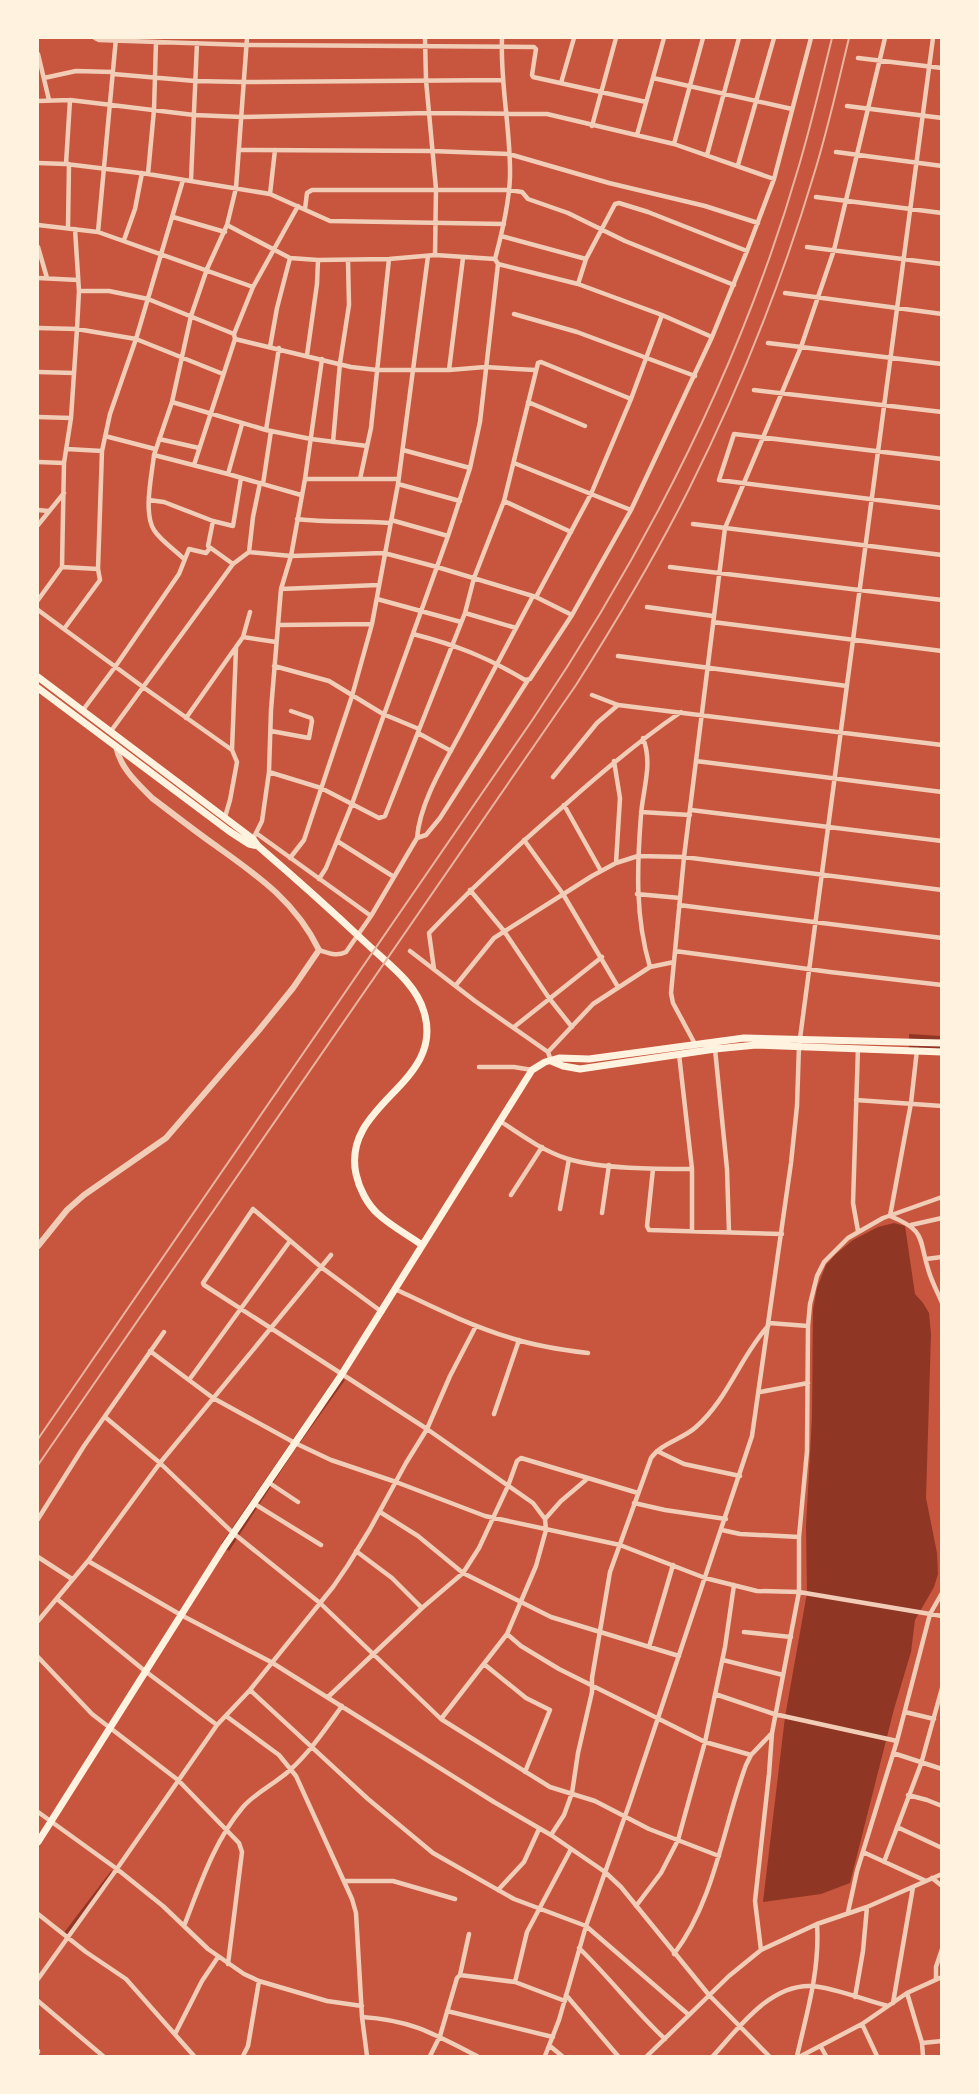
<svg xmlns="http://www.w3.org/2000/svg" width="979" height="2094" font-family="'IBM Plex Sans',sans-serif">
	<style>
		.water { fill: #8f3625 }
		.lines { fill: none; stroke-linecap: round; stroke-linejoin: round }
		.minor { stroke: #f1ccb7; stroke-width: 4.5 }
		.tertiary { stroke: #f1ccb7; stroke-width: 6 }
		.secondary { stroke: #fff3e0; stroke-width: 7 }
		.rail { stroke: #e9b49f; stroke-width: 2 }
	</style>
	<rect width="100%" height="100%" fill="#c8553d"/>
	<path class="water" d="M 909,1034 L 941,1036 L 941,1054 L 909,1052 Z
		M 894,1223 L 905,1226 L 915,1294 L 923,1303 L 929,1313 L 931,1334 L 926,1498 L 937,1553 L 938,1574 L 934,1587 L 915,1620 L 911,1652 L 894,1709 L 850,1883 L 821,1894 L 763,1902 L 785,1717 L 807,1593 L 806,1526 L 812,1418 L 813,1310 L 817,1288 L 826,1265 L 836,1254 L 853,1240 L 878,1227 Z
		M 337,1375 L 345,1380 L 294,1451 L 229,1551 L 221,1544 Z
		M 111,1871 L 116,1874 L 70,1938 L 63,1934 Z"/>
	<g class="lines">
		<path class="minor" d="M 95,38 L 99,40 L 246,45 L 534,47 L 536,49 L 532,75 L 533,77 L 646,102
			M 247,38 L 236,188 L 227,225 L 207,269 L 191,316 L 172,402 L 154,455 L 228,474 L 301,495
			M 425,38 L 426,80 L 436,189 L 435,255
			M 38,54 L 49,100
			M 858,58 L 942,68
			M 113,74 L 195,81 L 243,82 L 503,80
			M 44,78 L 76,71 L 113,72
			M 653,78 L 792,109
			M 561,83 L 574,38
			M 38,101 L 70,100
			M 847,106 L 942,118
			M 592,126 L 616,38
			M 637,135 L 664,38
			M 674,144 L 703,38
			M 240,150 L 432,151 L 509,154 L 609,183 L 705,206 L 758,223
			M 836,152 L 942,166
			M 707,155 L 739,38
			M 38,163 L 66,164
			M 738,165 L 774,38
			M 148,174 L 154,110 L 156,42
			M 191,180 L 197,43
			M 270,194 L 275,150
			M 816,197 L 942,213
			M 305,209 L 307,193 L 312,190 L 509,190 L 522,192 L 528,199 L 568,213 L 625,241 L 734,285
			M 173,217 L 225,232
			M 504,224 L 330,221 L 270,194 L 148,174 L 66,164 L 70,100 L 194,115 L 242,117 L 429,113 L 547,114 L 674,144 L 774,179
			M 38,225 L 98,232 L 253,287
			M 227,225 L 290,258 L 318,260 L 389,259 L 435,255 L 495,259 L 498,264 L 578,284 L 662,315 L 712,337
			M 68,227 L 69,164
			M 98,232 L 116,38
			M 501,236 L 586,259
			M 124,240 L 135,209 L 142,173
			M 38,247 L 47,278
			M 807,247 L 942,264
			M 495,259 C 502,233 509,205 510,177 C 511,131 500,84 502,38
			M 38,278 L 78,280
			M 578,284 L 586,259 L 615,204 L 619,203 L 648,212 L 747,251
			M 79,291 L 109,291 L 148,299 L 234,334 L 235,339 L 351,367 L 377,370 L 449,370 L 485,367 L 535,370
			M 785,293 L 942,314
			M 514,314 L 577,332 L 695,376
			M 38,328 L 77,329 L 136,339 L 223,374
			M 234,334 L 253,287 L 298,206
			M 768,343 L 942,364
			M 270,347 L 277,308 L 290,258
			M 307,355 L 317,284 L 318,260
			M 449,370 L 463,258
			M 38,372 L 74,373
			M 754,390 L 942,412
			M 172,402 L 266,430
			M 528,402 L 585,426
			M 38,417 L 71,418
			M 271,431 L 311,439 L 367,446
			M 105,436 L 155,449
			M 159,439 L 199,448
			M 333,442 L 340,363 L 349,305 L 348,260
			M 67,449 L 102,451
			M 403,450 L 470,468
			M 154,455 C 152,474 143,513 154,530 C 160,540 175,550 184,559
			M 942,459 L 734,434 L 719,480 L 942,508
			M 38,462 L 64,463
			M 514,463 L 631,510
			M 194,465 L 235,339
			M 228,474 L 242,424
			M 305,479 L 398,479
			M 360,479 L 371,428 L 389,259
			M 263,484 L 271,431 L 266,430 L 279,348
			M 398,484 L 460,501
			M 149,500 L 164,502 L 213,521 L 233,526 L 241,478
			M 504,501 L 571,532
			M 38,510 L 48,511
			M 297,519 C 328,523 359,520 390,523
			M 391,520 L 448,536
			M 213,521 L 208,546 L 233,564
			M 693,524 L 942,555
			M 38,525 L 64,493
			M 249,552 L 253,517 L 260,483
			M 62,567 L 98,569
			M 670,567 L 942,600
			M 281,589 L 378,585
			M 536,597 L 591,494 L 631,399 L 662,315
			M 377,599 L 461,622
			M 38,600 L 62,567 L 64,463 L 71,418 L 77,329 L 79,291 L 75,229
			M 647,607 L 713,616
			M 38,610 L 143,687 L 232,750
			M 465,613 L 516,628
			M 713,622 L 942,651
			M 278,625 L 372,624
			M 64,629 L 100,580 L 98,569 L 102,451 L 110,414 L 136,339 L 183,180
			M 413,634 C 456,645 487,657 525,680 L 530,679 L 572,615 L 631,510 L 712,337 L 747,251 L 774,179 L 811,38
			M 243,637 L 250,612
			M 618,656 L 847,686
			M 274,666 L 329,681 L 383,714 L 419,729
			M 592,695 L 618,705 L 942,745
			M 83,710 L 115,667 L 179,574 L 189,549 L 206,553 L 210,548
			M 186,718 L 243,637 L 276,642
			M 111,731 L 233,564 L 249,552 L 291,556 L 384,553 L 437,567 L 536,597 L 572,615
			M 271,731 L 309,738 L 312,721 L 311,718 L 291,711
			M 418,733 L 451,751
			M 643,738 C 653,764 643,788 641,815 C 637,867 635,917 650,967
			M 614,761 L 620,798 L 616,863
			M 696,761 L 942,792
			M 269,772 L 321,788 L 379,818 L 385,816 L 465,613 L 474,578 L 504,501 L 538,363 L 541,362 L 631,399
			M 553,777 L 597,723 L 618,705
			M 564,805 L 601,871
			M 691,810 L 942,841
			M 641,812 L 690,815
			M 225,817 L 230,800 L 237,762 L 232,750 L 236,648
			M 256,833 L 371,916
			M 417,838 L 426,835 L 440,818 L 528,680
			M 253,839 L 262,821 L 269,772 L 271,710 L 281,589 L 291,556 L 305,479 L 322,359
			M 524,840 L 563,894 L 618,987
			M 337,841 L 394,877
			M 290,858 L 304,840 L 352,696 L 372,624 L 398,484 L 428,256
			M 319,879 L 326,868 L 352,804 L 448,536 L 470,468 L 480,422 L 498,264
			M 470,890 L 504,931 L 549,998 L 572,1027
			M 637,894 L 680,898
			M 679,905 L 942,938
			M 319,950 C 329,953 336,957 346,952 L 371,916 L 417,838 C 420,802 444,764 461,732 C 485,687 509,642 533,596
			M 410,951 L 475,1001 L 548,1052 L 551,1061
			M 675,951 L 830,972 L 942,985
			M 434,969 L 429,933 C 472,887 518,845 566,804 C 603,771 640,740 681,712
			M 456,985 L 494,938 L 592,876 L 616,863 L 638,856 L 684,857 L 942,890
			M 514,1027 L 602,957
			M 695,1044 L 673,1003 L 671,993 L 684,857 L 725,528 L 801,347 L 834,250 L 885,38
			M 715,1049 L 727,1169 L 729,1232
			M 917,1050 L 911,1103 L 890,1216 C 927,1231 918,1238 929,1272 C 932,1282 938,1293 942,1303
			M 548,1052 L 593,1004 L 650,967 L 674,962
			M 679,1054 L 692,1169 L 692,1231
			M 479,1067 L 514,1067 L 532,1070
			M 856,1100 L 942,1106
			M 500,1121 C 521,1135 543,1151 568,1159 C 602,1169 656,1169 692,1169
			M 653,1169 L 647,1226 L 649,1230 L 782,1234
			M 511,1195 L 542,1147
			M 560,1209 L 569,1159
			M 602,1213 L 609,1165
			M 911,1225 L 942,1218
			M 858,1231 L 853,1203 L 858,1048
			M 926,1259 L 942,1257
			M 395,1289 C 433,1307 471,1326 511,1338 C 536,1346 562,1350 588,1353
			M 382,1312 L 321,1267 L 253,1209 L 203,1283 L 204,1285 L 427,1429 L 533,1503 L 545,1519
			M 769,1323 L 808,1326
			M 150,1351 L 213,1398 L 295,1443 L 331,1460 L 396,1482 L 485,1516 L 620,1545 L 705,1578 L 757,1591 L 799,1592 L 942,1616
			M 189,1380 L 290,1241
			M 760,1392 L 808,1383
			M 494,1414 L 519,1340
			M 105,1417 L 160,1463 L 233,1533 L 320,1603 L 441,1719 L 550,1787 L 595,1801 L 649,1829 L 719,1856
			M 657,1451 L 684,1464 L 740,1476
			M 268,1482 L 298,1502
			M 253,1503 L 321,1545
			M 634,1503 L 665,1510 L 726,1519
			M 380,1512 L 418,1536 L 463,1573 L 551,1617 L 679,1656
			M 38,1519 L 84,1446 L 164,1332
			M 722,1530 L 740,1534 L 799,1537
			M 356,1551 L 392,1578 L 422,1608
			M 38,1557 L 72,1579
			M 88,1561 L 181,1615 L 271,1662 L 494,1802 L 551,1835 L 605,1872 L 621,1887 L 709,1995 L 769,2056
			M 57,1599 L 145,1671 L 217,1725
			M 38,1621 L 88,1561 L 160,1463 L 331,1255
			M 744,1632 L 791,1637
			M 507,1634 L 521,1646 L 559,1669 L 705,1742 L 751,1755
			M 649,1647 L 673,1565
			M 38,1657 L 92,1714 L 178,1780 L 239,1843 L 242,1852 L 228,1964
			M 723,1660 L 783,1675
			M 484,1664 L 526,1698 L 550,1710 L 525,1772
			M 250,1690 L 368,1799 L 433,1853 L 514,1899 L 586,1926 L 689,2015
			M 715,1694 L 774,1714 L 897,1741
			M 328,1697 L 422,1608 L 463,1573 L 479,1548 L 508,1486 L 517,1461 L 521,1458 L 638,1493
			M 905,1712 L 934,1719
			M 226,1716 L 279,1755 L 296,1776 L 352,1899 L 356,1913 L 362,2017 L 367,2056
			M 441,1719 L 507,1634 L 536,1566 L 546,1530 L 545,1519 L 561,1501 L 587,1479
			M 893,1753 L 942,1769
			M 908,1795 L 927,1800 L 942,1806
			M 38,1812 L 117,1869 L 163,1906 L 208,1949 L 244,1974 L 259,1981 L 327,2001 L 362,2006
			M 897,1827 L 942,1848
			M 551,1835 L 564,1815 L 572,1793 L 578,1753 L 592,1692 L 592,1678 L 610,1572 L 651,1458 C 661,1443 683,1439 696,1427 C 728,1399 740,1357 768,1326
			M 863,1852 L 926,1881
			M 884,1862 L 921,1764 L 942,1688
			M 932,1878 L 942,1886
			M 344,1881 L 393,1881 L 455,1899
			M 498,1890 L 524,1862 L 539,1829
			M 636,1906 L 661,1873 L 678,1840 L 705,1742 L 725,1647 L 734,1585
			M 848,1912 L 857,1871 L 897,1741 L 930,1614 L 942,1593
			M 38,1914 L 86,1952 L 126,1979 L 194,2056
			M 184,1926 C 200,1885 214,1841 243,1807 C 256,1792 275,1784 290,1770 C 310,1752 326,1728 342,1706
			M 579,1948 C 609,1977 634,2010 665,2039
			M 761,1950 L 755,1901 L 769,1774 L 772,1733 L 799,1592 L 799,1537 L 807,1451 L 808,1326 L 810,1304 L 817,1276 L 824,1262 L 848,1238 L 883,1218 L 942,1197
			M 674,1954 C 715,1900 723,1827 746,1765 L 751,1755 L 772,1733
			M 460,1975 L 515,1982 L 565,2001
			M 38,1979 L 114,1873 L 217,1725 L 250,1690 L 333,1587 L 348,1565 L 370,1529 L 406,1463 L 427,1429 L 450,1376 L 476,1326
			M 936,1979 L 936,1967 L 942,1949
			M 515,1982 L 527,1932 L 571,1849
			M 907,1993 L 922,2043 L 923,2056
			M 566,1995 L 618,2056
			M 855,1997 L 863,1951 L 867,1907
			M 38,2001 L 103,2056
			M 893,2003 L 913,1887
			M 447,2011 L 553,2037
			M 362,2017 C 411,2020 434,2034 477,2056
			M 862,2024 L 877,2056
			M 175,2034 L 202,1981 L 218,1957
			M 922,2043 L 942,2041
			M 550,2046 L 562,2056
			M 821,2047 L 826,2056
			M 38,2051 L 38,2052
			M 243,2056 L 248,2046 L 259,1981
			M 430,2056 L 440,2036 L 457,1978 L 460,1975 L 469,1934
			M 545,2056 L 559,2020 L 586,1926 L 630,1802 L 752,1436 L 791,1163 L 797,1106 L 799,1046 L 933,38
			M 647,2056 L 729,1976 L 761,1950 L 817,1924 L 867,1907 L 942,1874
			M 713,2056 C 738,2029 769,1984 812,1986 C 836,1988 864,2000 888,2006
			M 797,2056 C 807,2012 820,1970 817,1924
			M 801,2056 L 862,2024 L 907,1993 L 942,1977"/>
		<path class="tertiary" d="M 38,1246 L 67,1210 L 84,1195 L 166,1138 L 259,1030 L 293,988 L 319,950 C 295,900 255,874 212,843 C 191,828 172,813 152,798 C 137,783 120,768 116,746"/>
		<path class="secondary" d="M 38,677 L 253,839 L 258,846 C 294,877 331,910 366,943 C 387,963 416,983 424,1012 C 446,1084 341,1103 356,1174 C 359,1188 367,1204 378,1214 C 391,1226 408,1235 422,1245
			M 38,688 L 229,831 L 249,844 L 258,846
			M 551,1061 L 563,1066 L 580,1069 L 715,1049 L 756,1045 L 942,1052
			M 38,1842 L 224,1547 L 340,1377 L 532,1070 L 545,1062 L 559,1058 L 589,1059 L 744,1038 L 942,1043"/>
		<path class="rail" d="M 38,1439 L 533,719 C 646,551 741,365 798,169 C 811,126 821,82 832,38
			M 38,1465 L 576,685 C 616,622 655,557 689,489 C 739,389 782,281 814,174 C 828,129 838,83 849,38"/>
	</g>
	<rect width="979" height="2094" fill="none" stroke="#fff3e0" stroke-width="78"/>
</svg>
